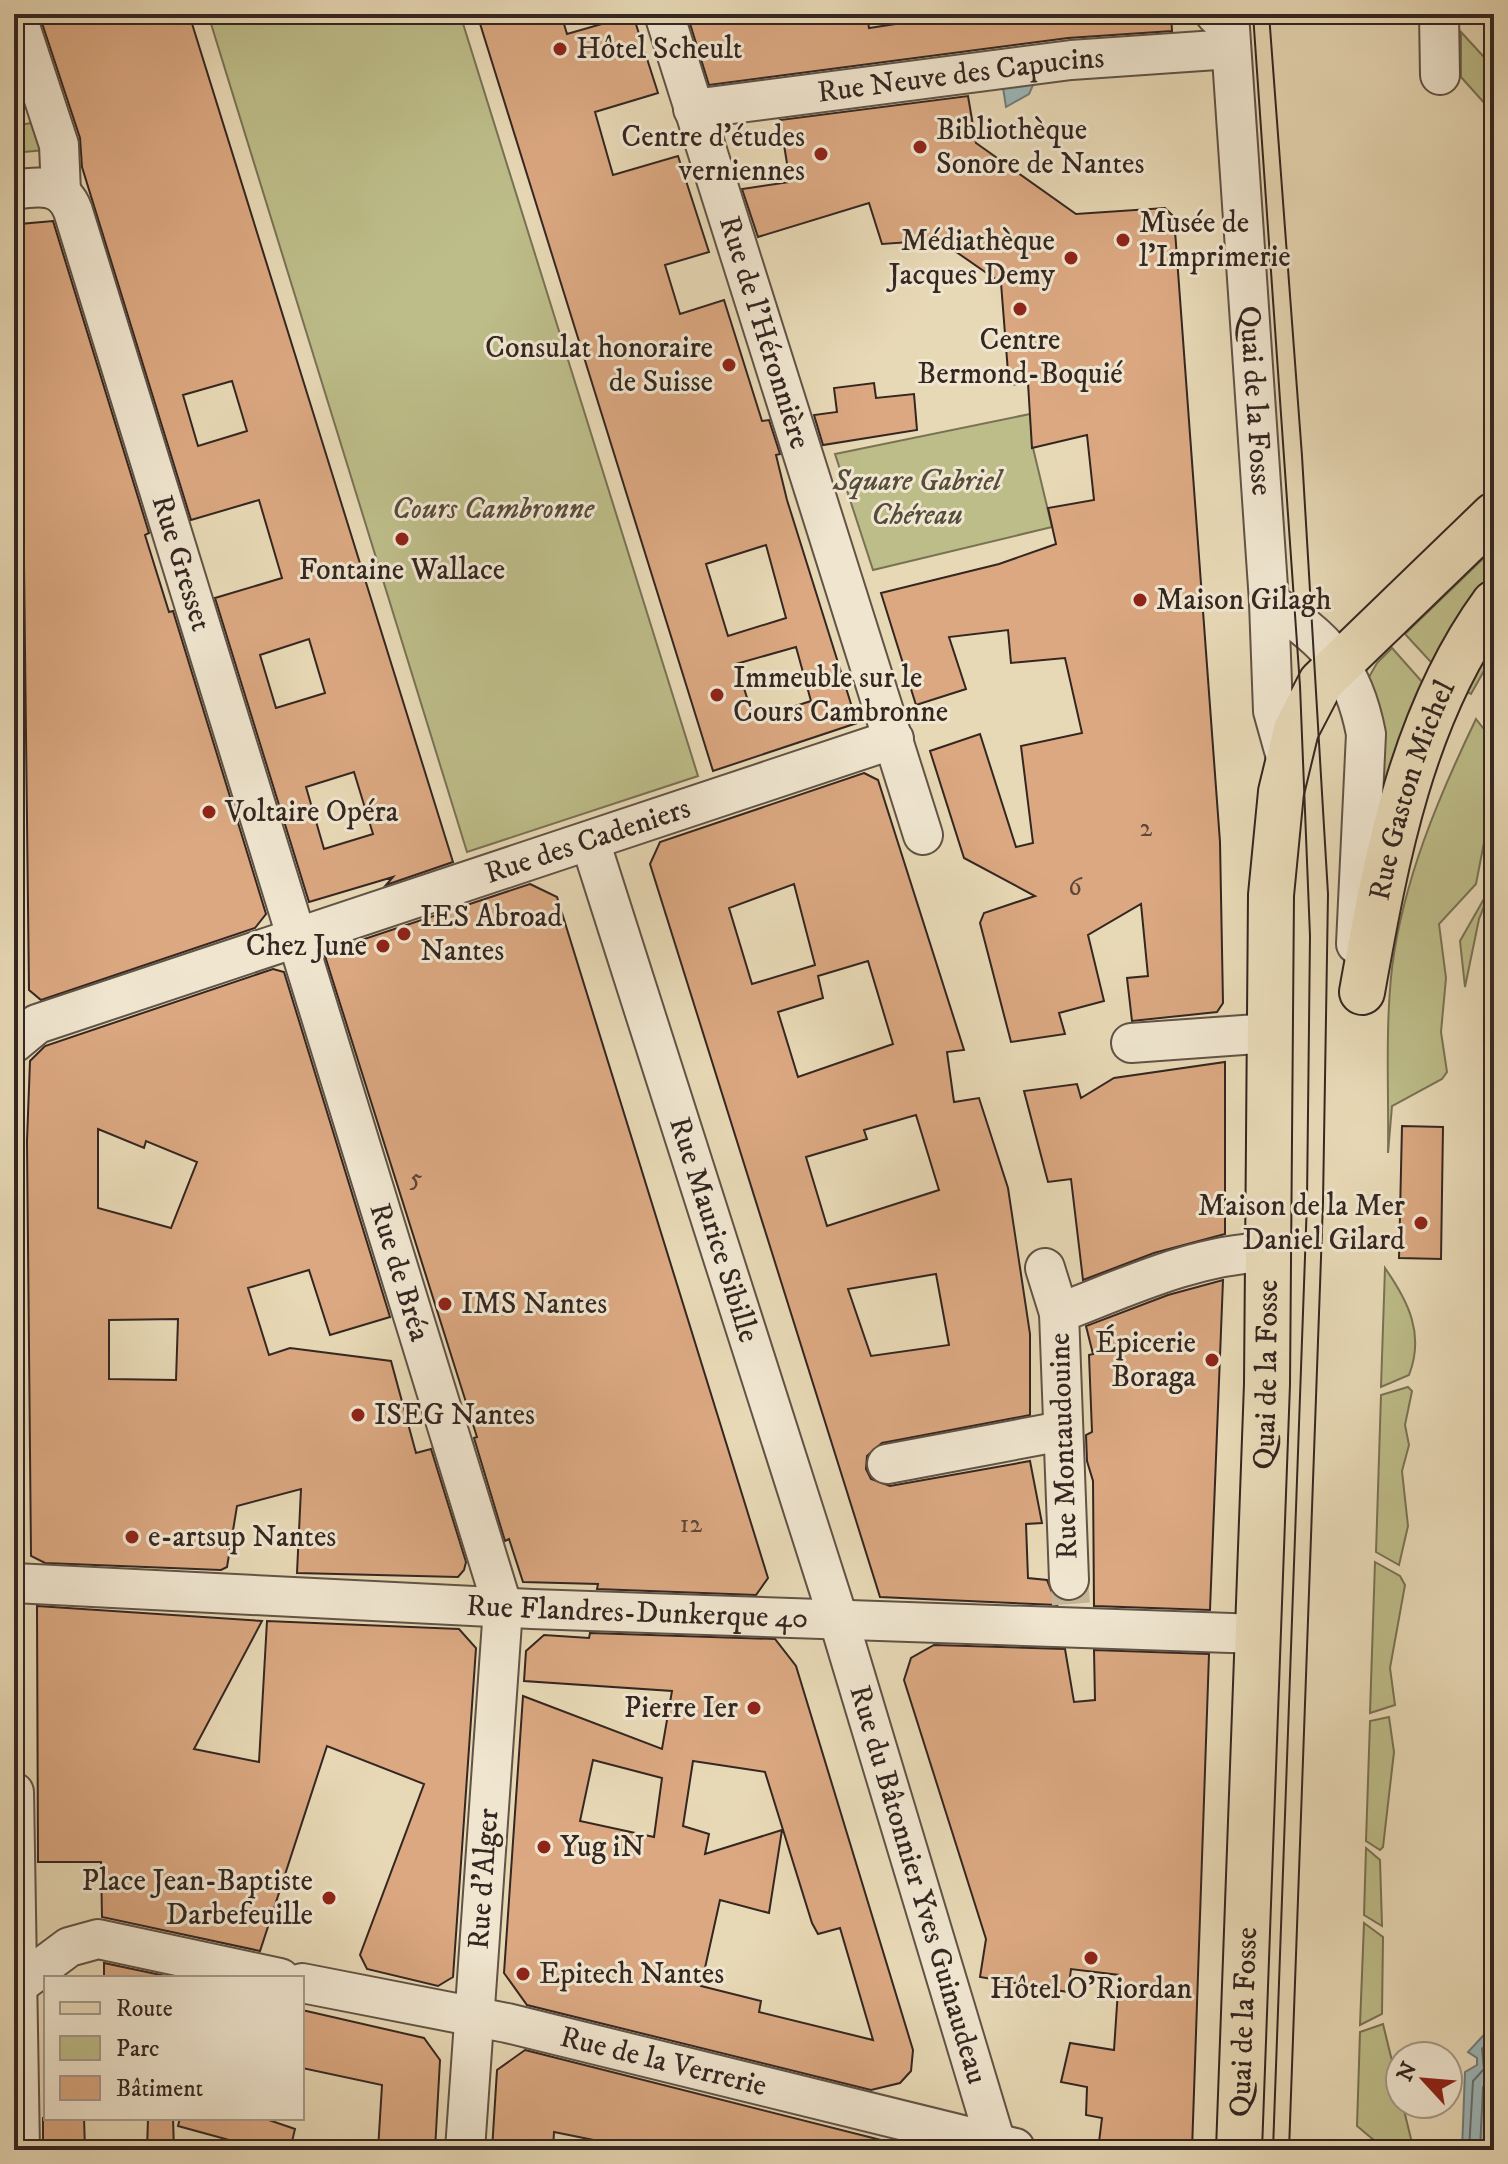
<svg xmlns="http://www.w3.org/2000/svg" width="1508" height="2164" font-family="'IM FELL DW Pica',serif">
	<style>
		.green { fill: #bdbd89; stroke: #787255; stroke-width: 2 }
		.water { fill: #9cb7b9; stroke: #727d7c; stroke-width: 2 }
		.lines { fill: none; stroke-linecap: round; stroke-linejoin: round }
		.shore { stroke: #686e6d; stroke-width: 2 }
		.building { fill: #dba881; stroke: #342621; stroke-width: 2; fill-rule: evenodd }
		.street-tunnel { stroke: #c4b598; stroke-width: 38; stroke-dasharray: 38 19; stroke-linecap: butt }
		.street-casing { stroke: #615346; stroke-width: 42 }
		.primary-casing { stroke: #342621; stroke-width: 48 }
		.street { stroke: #f0e6d0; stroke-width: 38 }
		.primary { stroke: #e8d9b6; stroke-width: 44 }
		.tram { stroke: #342621; stroke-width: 2 }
		.poi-dot { fill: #8f2418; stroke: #f0e6d0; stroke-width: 3 }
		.labels { text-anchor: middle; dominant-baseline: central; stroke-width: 6; stroke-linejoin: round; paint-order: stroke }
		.number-label { font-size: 26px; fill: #5e4639 }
		.poi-label { font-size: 30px; fill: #342621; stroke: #f0e6d0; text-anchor: start }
		.street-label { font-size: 30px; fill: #342621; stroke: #f0e6d0 }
		.park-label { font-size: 30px; font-style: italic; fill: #564c3b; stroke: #f0e6d0 }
	</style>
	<rect width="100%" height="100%" fill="#e8d9b6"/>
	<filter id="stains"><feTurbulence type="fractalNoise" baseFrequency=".0025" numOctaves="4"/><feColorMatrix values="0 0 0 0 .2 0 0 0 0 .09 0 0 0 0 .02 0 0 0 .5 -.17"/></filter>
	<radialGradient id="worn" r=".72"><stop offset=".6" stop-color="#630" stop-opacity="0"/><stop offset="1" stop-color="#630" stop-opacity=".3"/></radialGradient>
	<path class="green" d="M 208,14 L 460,14 L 698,776 L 467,852 Z
		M 1461,32 L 1494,68 L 1494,114 L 1461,77 Z
		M 37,122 L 44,150 L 14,153 L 14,126 Z
		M 1030,414 L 1033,448 L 1052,527 L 873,570 L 835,454 Z
		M 1494,548 L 1494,585 L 1442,674 L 1405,634 Z
		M 1494,618 L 1494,653 L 1471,694 L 1456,686 Z
		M 1392,648 L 1432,693 L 1379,840 L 1369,677 L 1377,663 Z
		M 1476,719 L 1494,742 L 1494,816 L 1487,827 L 1476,884 L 1439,924 L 1446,978 L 1441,1032 L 1447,1072 L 1442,1079 L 1392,1106 L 1388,1153 C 1389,1092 1385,1029 1392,968 C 1403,881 1438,798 1476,719 Z
		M 1494,873 L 1494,882 L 1479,919 L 1465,987 L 1460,941 L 1489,890 Z
		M 1385,1268 C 1408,1301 1425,1334 1409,1375 L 1381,1387 Z
		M 1408,1387 L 1412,1391 L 1405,1425 L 1409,1445 L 1402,1471 L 1408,1526 L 1399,1565 L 1376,1552 L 1381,1395 Z
		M 1375,1562 L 1400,1576 L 1405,1585 L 1390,1668 L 1395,1705 L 1370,1713 Z
		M 1389,1717 L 1394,1752 L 1383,1847 L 1380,1850 L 1366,1841 L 1370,1721 Z
		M 1366,1848 L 1380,1860 L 1382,1926 L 1364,1915 Z
		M 1364,1923 L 1383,1937 L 1382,2014 L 1360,2025 Z
		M 1383,2024 L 1412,2143 C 1394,2163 1372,2138 1357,2126 L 1360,2032 Z"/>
	<path class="water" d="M 1001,75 L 1034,83 L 1029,94 L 1006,107 Z
		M 1494,1976 L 1494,2150 L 1462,2150 L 1465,2072 L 1477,2065 L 1477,2058 L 1468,2052 L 1493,2025 Z"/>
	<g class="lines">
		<path class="shore" d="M 1469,2150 L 1473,2081 L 1484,2069 L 1482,2049 L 1494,2036
			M 1480,2150 L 1483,2087 L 1494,2071"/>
	</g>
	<path class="building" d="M 39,14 L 189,14 L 453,862 L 386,885 L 393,877 L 309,902 L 215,598 L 282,578 L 259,500 L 191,520 L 82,167 L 80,138 ZM 232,381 L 247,431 L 198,446 L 183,395 ZM 309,639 L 325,693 L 276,708 L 260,655 ZM 354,772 L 373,834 L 324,849 L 306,787 Z
		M 477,14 L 561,14 L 567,34 L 633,15 L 658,93 L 595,112 L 613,175 L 678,156 L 709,252 L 665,265 L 680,314 L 724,300 L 762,421 L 769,420 L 780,454 L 776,455 L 787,500 L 857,723 L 713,771 ZM 766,545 L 786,618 L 728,636 L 706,564 ZM 796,647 L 811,701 L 754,719 L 736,664 Z
		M 687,14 L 867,14 L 869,28 L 961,14 L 1171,14 L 1172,31 L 1068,38 L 709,85 Z
		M 968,96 L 976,143 L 1076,214 L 1165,208 L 1174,217 L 1220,842 L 1223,1003 L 1217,1012 L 1132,1021 L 1127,978 L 1148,976 L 1141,904 L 1088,935 L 1104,1001 L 1059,1013 L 1065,1034 L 1011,1042 L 980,923 L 984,913 L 1035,896 L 964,858 L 930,751 L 980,734 L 1016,847 L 1033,843 L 1021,746 L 1082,733 L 1065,658 L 1011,663 L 1008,630 L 949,637 L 966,689 L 916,705 L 881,593 L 999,564 L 1056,544 L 1048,508 L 1094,500 L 1087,435 L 1032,448 L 1028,383 L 1009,385 L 1001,283 L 939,240 L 882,244 L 869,203 L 758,237 L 742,189 L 790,182 L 780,120 Z
		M 53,221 L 149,533 L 145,535 L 169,612 L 173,611 L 266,914 L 255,928 L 41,1000 L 29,990 L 20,224 Z
		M 874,383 L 876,398 L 914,394 L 917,430 L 823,445 L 814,415 L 837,412 L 834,388 Z
		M 864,773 L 878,780 L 964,1050 L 947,1052 L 954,1102 L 979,1098 L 1008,1188 L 1030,1334 L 1030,1415 L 882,1443 L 867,1456 L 866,1469 L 871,1479 L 890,1486 L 1030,1461 L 1042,1523 L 1026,1524 L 1028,1578 L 1047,1580 L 1057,1605 L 880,1597 L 650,864 L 660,842 ZM 794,884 L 815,965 L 752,984 L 729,908 ZM 868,961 L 893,1044 L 798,1077 L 778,1012 L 823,998 L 818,976 ZM 916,1115 L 939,1190 L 827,1226 L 806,1157 L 867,1139 L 864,1130 ZM 936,1274 L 949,1345 L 871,1356 L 848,1289 Z
		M 530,884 L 557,897 L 768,1578 L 756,1595 L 597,1589 L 598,1584 L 523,1582 L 509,1539 L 505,1541 L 474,1438 L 477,1437 L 325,956 L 331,950 Z
		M 273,969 L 284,972 L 390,1317 L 330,1335 L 309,1270 L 248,1288 L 269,1355 L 290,1348 L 391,1361 L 416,1453 L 431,1449 L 466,1562 L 464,1570 L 458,1577 L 297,1573 L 301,1489 L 237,1506 L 227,1567 L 221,1570 L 45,1563 L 31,1556 L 27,1141 L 30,1061 L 45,1046 ZM 98,1129 L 144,1148 L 146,1141 L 197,1162 L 171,1228 L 98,1208 ZM 178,1319 L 176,1380 L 109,1379 L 109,1320 Z
		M 1225,1062 L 1225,1234 L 1154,1253 L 1083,1280 L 1071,1179 L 1048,1182 L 1024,1091 L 1077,1084 L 1081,1098 L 1114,1078 Z
		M 1402,1126 L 1443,1127 L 1441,1259 L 1399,1258 Z
		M 1223,1280 L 1210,1610 L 1094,1606 L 1093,1481 L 1087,1461 L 1086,1435 L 1092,1432 L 1089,1355 L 1093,1354 L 1086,1326 L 1168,1295 Z
		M 37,1606 L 262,1621 L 194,1749 L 259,1762 L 267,1621 L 459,1629 L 476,1648 L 453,1977 L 438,1986 L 367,1969 L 360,1955 L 424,1784 L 327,1746 L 260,1951 L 102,1917 L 101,1862 L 38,1862 Z
		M 590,1633 L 775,1639 L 796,1666 L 913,2050 L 911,2071 L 900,2083 L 871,2090 L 527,2005 L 504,1973 L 523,1696 L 662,1749 L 672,1691 L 524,1681 L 526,1651 L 544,1635 L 589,1638 ZM 593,1760 L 662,1778 L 654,1837 L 580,1821 ZM 693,1761 L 765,1772 L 812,1923 L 818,1934 L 840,1928 L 873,2040 L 759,2012 L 761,2001 L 701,1986 L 720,1900 L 769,1913 L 782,1830 L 705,1854 L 709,1834 L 683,1826 Z
		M 934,1645 L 1065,1649 L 1074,1702 L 1095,1700 L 1094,1650 L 1209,1654 L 1192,2150 L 1098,2150 L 1102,2118 L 1086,2115 L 1087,2087 L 1061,2082 L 1070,2043 L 1114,2050 L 1119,1975 L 1071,1969 L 1068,1992 L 980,1977 L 986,1939 L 904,1680 L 911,1658 Z
		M 104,1963 L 175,1978 L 104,1978 Z
		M 302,2010 L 424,2038 L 440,2060 L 435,2150 L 378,2150 L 382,2085 L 302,2068 Z
		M 525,2050 L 881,2140 L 880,2150 L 643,2150 L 554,2132 L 553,2150 L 492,2150 L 497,2070 Z
		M 43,2118 L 84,2118 L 85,2149 L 43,2147 Z
		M 148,2118 L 173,2118 L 174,2150 L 147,2150 Z
		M 180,2118 L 263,2118 L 295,2129 L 290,2150 L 250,2150 L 251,2146 L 178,2126 Z"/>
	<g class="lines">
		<path class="street-tunnel" d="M 1069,1580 L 1071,1604"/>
		<g class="street-casing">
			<g id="street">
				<path d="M 16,14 L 59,145 L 61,192"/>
				<path id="s1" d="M 664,14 L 923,835"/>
				<path id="s2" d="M 1215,14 L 1230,28 L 1269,602 L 1273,711 L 1287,761"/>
				<path d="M 1439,14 L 1440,75"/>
				<path id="s3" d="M 693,109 L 1071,60 L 1231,49"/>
				<path id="s4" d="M 14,190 C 38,186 63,183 73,211 L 503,1608 L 465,2150"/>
				<path d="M 1269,602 C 1326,639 1353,666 1366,734 L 1356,944"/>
				<path id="s5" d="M 590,841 L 838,1618 L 998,2150"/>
				<path id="s6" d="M 14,1043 L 37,1024 L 894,739"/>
				<path d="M 1131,1043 L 1271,1033"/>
				<path d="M 1045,1268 L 1059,1313"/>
				<path d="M 887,1464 L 1062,1431"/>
				<path d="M 1069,1580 L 1059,1313 C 1127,1287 1193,1255 1267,1252"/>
				<path id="s7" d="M 14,1583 L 532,1609 L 1260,1634"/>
				<path d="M 14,1792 L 20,2150"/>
				<path id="s8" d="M 302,1983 L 507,2023 L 1015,2148"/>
				<path d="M 14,1988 L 69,1947 L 98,1939 L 280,1978"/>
			</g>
		</g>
		<g class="primary-casing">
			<g id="primary">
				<path id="s9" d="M 1362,992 C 1386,858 1412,715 1494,603"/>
				<path id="s10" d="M 1239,2150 L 1267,1384 L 1271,895 L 1281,792 L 1296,730 L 1321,682 L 1494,515"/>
			</g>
		</g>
		<use href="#street" class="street"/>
		<use href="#primary" class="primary"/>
		<path class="tram" d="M 1253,14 L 1300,686 L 1310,936 L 1307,1201 L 1273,2150
			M 1269,14 L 1302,456 L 1328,894 L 1323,1202 L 1289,2150"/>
	</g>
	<g class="poi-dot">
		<circle cx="560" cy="49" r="8"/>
		<circle cx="920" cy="147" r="8"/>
		<circle cx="821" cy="154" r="8"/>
		<circle cx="1123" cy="240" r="8"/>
		<circle cx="1071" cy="258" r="8"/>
		<circle cx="1020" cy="309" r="8"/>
		<circle cx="729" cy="365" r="8"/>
		<circle cx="402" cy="539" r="8"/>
		<circle cx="1140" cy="600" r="8"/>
		<circle cx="717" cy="695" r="8"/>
		<circle cx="209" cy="812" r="8"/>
		<circle cx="404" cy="934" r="8"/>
		<circle cx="383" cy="946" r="8"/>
		<circle cx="1421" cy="1223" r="8"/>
		<circle cx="445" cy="1304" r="8"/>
		<circle cx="1212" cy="1360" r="8"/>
		<circle cx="358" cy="1415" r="8"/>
		<circle cx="132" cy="1537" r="8"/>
		<circle cx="754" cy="1708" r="8"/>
		<circle cx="544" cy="1847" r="8"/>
		<circle cx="329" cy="1898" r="8"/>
		<circle cx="1091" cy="1958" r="8"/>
		<circle cx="523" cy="1974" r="8"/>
	</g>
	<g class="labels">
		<g class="number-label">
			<text x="1146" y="828">2</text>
			<text x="1075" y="887">6</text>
			<text x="416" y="1178">5</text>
			<text x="691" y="1524">12</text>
		</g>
		<g class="poi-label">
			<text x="576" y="49">Hôtel Scheult</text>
			<text x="936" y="130">Bibliothèque<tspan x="936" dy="34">Sonore de Nantes</tspan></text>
			<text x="805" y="137" text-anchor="end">Centre d'études<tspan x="805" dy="34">verniennes</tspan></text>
			<text x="1139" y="223">Musée de<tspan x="1139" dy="34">l'Imprimerie</tspan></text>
			<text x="1055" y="241" text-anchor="end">Médiathèque<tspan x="1055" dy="34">Jacques Demy</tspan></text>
			<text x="1020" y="340" text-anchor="middle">Centre<tspan x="1020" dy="34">Bermond-Boquié</tspan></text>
			<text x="713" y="348" text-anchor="end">Consulat honoraire<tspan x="713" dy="34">de Suisse</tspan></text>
			<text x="402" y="570" text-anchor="middle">Fontaine Wallace</text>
			<text x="1156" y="600">Maison Gilagh</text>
			<text x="733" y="678">Immeuble sur le<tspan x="733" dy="34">Cours Cambronne</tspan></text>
			<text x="225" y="812">Voltaire Opéra</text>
			<text x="420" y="917">IES Abroad<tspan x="420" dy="34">Nantes</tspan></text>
			<text x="367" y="946" text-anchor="end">Chez June</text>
			<text x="1405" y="1206" text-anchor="end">Maison de la Mer<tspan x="1405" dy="34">Daniel Gilard</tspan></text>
			<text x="461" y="1304">IMS Nantes</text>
			<text x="1196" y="1343" text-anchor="end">Épicerie<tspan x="1196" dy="34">Boraga</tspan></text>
			<text x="374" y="1415">ISEG Nantes</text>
			<text x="148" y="1537">e-artsup Nantes</text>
			<text x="738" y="1708" text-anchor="end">Pierre Ier</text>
			<text x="560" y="1847">Yug iN</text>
			<text x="313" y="1881" text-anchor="end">Place Jean-Baptiste<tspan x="313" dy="34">Darbefeuille</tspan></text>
			<text x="539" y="1974">Epitech Nantes</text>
			<text x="1091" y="1989" text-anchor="middle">Hôtel O'Riordan</text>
		</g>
		<g class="street-label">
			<text stroke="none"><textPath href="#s3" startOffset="270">Rue Neuve des Capucins</textPath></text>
			<text stroke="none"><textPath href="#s1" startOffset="334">Rue de l'Héronnière</textPath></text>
			<text stroke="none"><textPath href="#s2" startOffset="394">Quai de la Fosse</textPath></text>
			<text stroke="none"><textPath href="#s4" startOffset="438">Rue Gresset</textPath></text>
			<text stroke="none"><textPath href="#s9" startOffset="208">Rue Gaston Michel</textPath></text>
			<text stroke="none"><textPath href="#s6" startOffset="610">Rue des Cadeniers</textPath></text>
			<text stroke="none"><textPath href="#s5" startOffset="408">Rue Maurice Sibille</textPath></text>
			<text stroke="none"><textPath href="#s4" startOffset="1180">Rue de Bréa</textPath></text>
			<text stroke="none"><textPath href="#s10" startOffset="776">Quai de la Fosse</textPath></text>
			<text transform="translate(1064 1446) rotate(-92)">Rue Montaudouine</text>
			<text stroke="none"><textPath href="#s7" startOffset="624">Rue Flandres-Dunkerque 40</textPath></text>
			<text transform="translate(484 1879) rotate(-86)">Rue d'Alger</text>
			<text stroke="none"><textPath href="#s5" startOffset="1094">Rue du Bâtonnier Yves Guinaudeau</textPath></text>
			<text stroke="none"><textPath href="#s10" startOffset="128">Quai de la Fosse</textPath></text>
			<text stroke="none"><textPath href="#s8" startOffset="370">Rue de la Verrerie</textPath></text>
		</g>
		<g class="park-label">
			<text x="917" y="481">Square Gabriel<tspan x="917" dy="34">Chéreau</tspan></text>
			<text x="493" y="509">Cours Cambronne</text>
		</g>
	</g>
	<rect width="1508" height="2164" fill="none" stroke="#e8d9b6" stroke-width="48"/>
	<rect x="16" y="16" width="1476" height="2132" fill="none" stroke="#342621" stroke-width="4"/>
	<rect x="24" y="24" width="1460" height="2116" fill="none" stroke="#342621" stroke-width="2"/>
	<rect x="44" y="1976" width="260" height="144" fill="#f0e6d0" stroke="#a5998a" stroke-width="2"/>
	<rect x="60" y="2002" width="40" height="12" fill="#e8d9b6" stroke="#a5998a" stroke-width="2"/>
	<text x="116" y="2016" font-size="24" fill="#342621">Route</text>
	<rect x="60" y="2036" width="40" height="24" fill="#bdbd89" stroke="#a5998a" stroke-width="2"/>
	<text x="116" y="2056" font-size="24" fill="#342621">Parc</text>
	<rect x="60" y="2076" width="40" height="24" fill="#dba881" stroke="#a5998a" stroke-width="2"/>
	<text x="116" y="2096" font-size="24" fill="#342621">Bâtiment</text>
	<g transform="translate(1424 2080) rotate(296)"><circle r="38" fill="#f0e6d0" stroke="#a5998a" stroke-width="2"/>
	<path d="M0-6L14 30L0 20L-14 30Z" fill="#8f2418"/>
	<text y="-12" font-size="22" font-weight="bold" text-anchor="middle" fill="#342621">N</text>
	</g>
	<rect width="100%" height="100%" filter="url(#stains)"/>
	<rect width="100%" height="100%" fill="url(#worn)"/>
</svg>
